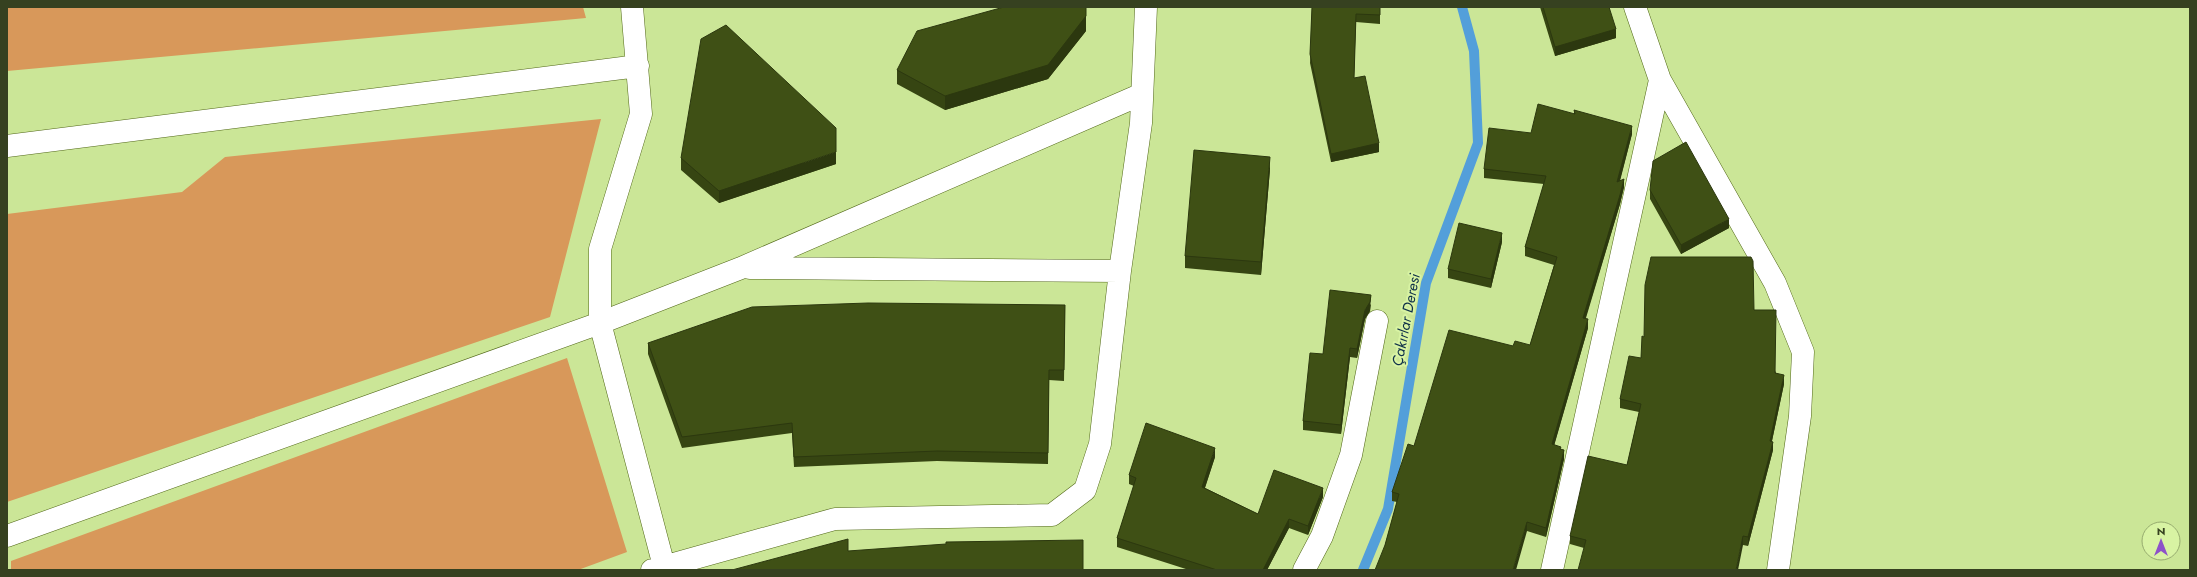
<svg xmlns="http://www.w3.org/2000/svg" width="2197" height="577" font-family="Jost,sans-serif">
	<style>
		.green { fill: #d8985a }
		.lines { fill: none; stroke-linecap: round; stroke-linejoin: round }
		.stream { stroke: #539fda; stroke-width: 10 }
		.street-casing { stroke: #526818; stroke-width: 23 }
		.street { stroke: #fff; stroke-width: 22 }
		.wall { fill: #364512 }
		.shaded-wall { fill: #2c380f }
		.building { fill: #3f5015; stroke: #2c380f }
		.labels { text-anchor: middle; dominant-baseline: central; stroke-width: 4; stroke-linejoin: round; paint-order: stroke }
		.water-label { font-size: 15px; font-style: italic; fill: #0f3048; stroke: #d8f3a3 }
	</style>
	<rect width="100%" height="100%" fill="#cbe697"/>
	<path class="green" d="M 7,7 L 583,7 L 586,18 L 7,71 Z
		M 601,119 L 550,317 L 7,502 L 7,214 L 182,192 L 225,157 Z
		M 567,358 L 627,552 L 578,570 L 11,570 L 11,561 Z"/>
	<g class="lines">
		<path class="stream" d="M 1363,570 L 1388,509 L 1426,283 L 1478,143 L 1474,51 L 1462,7"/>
		<g class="street-casing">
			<path id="street" d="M 632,7 L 641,114 L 600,249 L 600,323 L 665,570
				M 1635,7 L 1660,80 L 1775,283 L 1803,352 L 1800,416 L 1778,570
				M 7,146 L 638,66
				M 750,268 L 1120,271
				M 7,536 L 600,323 L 741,268 L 1142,94
				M 652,570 L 835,519 L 1052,515 L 1085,490 L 1100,444 L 1120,271 L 1141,123 L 1146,7
				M 1304,570 L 1322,536 L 1351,455 L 1377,321
				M 1552,570 L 1660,80"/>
		</g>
		<use href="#street" class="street"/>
	</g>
	<path class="wall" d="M 1312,7 L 1380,7 L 1380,24 L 1356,22 L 1354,78 L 1379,152 L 1331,162 L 1310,63 Z
		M 1540,7 L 1609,7 L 1616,38 L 1555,56 Z
		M 1086,31 L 1048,79 L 945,110 L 897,84 L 897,70 Z
		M 1574,110 L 1632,134 L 1620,181 L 1624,187 L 1620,204 L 1586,318 L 1588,328 L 1554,445 L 1561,449 L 1564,459 L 1546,537 L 1527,531 L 1385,545 L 1397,502 L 1392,501 L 1392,492 L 1414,446 L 1513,346 L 1530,345 L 1554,265 L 1525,256 L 1525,247 L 1544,184 L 1484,178 L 1484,169 L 1574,114 Z
		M 681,158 L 836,164 L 719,203 L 681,170 Z
		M 1270,169 L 1261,275 L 1185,268 L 1185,256 Z
		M 1650,190 L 1729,228 L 1681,254 L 1650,199 Z
		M 1502,242 L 1491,288 L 1448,278 L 1448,269 Z
		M 1371,304 L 1370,311 L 1365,319 L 1357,358 L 1350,357 L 1341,434 L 1303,430 L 1303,421 L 1323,354 Z
		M 1065,305 L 1064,381 L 1049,380 L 1048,464 L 937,461 L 794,467 L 792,433 L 682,448 L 648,354 L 648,343 Z
		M 1754,310 L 1776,373 L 1784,384 L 1772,441 L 1773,450 L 1748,546 L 1743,545 L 1584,548 L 1570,544 L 1570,536 L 1627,465 L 1639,412 L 1620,408 L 1620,399 L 1641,358 L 1644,337 Z
		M 1215,457 L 1205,488 L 1258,514 L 1323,497 L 1308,535 L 1289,528 L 1267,570 L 1189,570 L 1117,547 L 1117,538 L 1134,486 L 1129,484 L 1129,475 Z"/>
	<path class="shaded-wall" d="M 1086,7 L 1086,31 L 1048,79 L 945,110 L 945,96 Z
		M 1616,29 L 1616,38 L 1555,56 L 1555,47 Z
		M 1632,126 L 1632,134 L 1617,191 L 1617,182 Z
		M 1379,143 L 1379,152 L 1331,162 L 1331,154 Z
		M 836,152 L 836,164 L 719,203 L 719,191 Z
		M 1270,157 L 1270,169 L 1261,275 L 1261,262 Z
		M 1624,179 L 1624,187 L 1620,204 L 1583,326 L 1583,318 Z
		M 1729,219 L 1729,228 L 1681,254 L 1681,245 Z
		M 1502,233 L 1502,242 L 1491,288 L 1491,279 Z
		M 1371,295 L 1370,311 L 1365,319 L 1357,358 L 1357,349 L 1365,310 Z
		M 1588,319 L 1588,328 L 1552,453 L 1552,444 Z
		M 1350,348 L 1350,357 L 1341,434 L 1341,425 Z
		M 1784,375 L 1784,384 L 1770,450 L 1770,441 Z
		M 1773,442 L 1773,450 L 1748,546 L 1748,537 Z
		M 1215,448 L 1215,457 L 1202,496 L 1202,487 Z
		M 1564,450 L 1564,459 L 1546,537 L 1546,528 Z
		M 1323,488 L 1323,497 L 1308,535 L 1308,526 Z
		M 1289,519 L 1289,528 L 1267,570 L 1263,570 Z
		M 1527,522 L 1527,531 L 1516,570 L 1513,570 Z
		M 1743,536 L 1743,545 L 1738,570 L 1736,570 Z"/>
	<path class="building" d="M 1004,7 L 1086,7 L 1086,16 L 1048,65 L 945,96 L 897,70 L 917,31 Z
		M 1312,7 L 1380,7 L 1380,15 L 1356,14 L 1354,78 L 1365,76 L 1379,143 L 1331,154 L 1310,54 Z
		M 1543,7 L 1609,7 L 1616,29 L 1555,47 Z
		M 726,25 L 836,128 L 836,152 L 719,191 L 681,158 L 701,39 Z
		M 1538,104 L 1575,114 L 1574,110 L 1632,126 L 1617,182 L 1624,179 L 1620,195 L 1583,318 L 1588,319 L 1552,444 L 1561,447 L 1560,449 L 1564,450 L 1546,528 L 1527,522 L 1513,570 L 1375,570 L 1385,545 L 1399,494 L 1392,492 L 1408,444 L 1414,446 L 1449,330 L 1513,346 L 1515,341 L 1530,345 L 1557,257 L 1525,247 L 1546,176 L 1484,169 L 1489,128 L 1531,133 Z
		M 1686,142 L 1729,219 L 1681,245 L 1650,190 L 1653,161 Z
		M 1194,150 L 1270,157 L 1261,262 L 1185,256 Z
		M 1459,223 L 1502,233 L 1491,279 L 1448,269 Z
		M 1651,257 L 1751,257 L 1753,261 L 1754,310 L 1776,310 L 1775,373 L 1784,375 L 1770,441 L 1773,442 L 1748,537 L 1743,536 L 1736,570 L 1578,570 L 1586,540 L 1570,536 L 1588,456 L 1627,465 L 1641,404 L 1620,399 L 1629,356 L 1641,358 L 1642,336 L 1644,337 L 1645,285 Z
		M 1330,290 L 1371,295 L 1370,302 L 1365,310 L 1357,349 L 1350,348 L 1341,425 L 1303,421 L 1310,353 L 1323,354 Z
		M 868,303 L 1065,305 L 1064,370 L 1049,370 L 1048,453 L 937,451 L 794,457 L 792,423 L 682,437 L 648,343 L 752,307 Z
		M 1146,423 L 1215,448 L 1202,487 L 1258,514 L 1274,470 L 1323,488 L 1308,526 L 1289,519 L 1263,570 L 1217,570 L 1117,538 L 1136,478 L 1129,475 Z
		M 848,539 L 848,551 L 946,544 L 946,542 L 1083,540 L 1083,570 L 732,570 Z"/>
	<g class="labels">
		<g class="water-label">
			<text transform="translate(1406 320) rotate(-79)">Çakırlar Deresi</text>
		</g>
	</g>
	<rect width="2197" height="577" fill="none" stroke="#364120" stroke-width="16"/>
	<g transform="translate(2161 541)"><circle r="19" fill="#d8f3a3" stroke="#97ac6f"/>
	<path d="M0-3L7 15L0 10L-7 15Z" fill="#8d52c9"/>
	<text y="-6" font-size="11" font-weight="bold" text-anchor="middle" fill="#364120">N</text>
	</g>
</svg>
